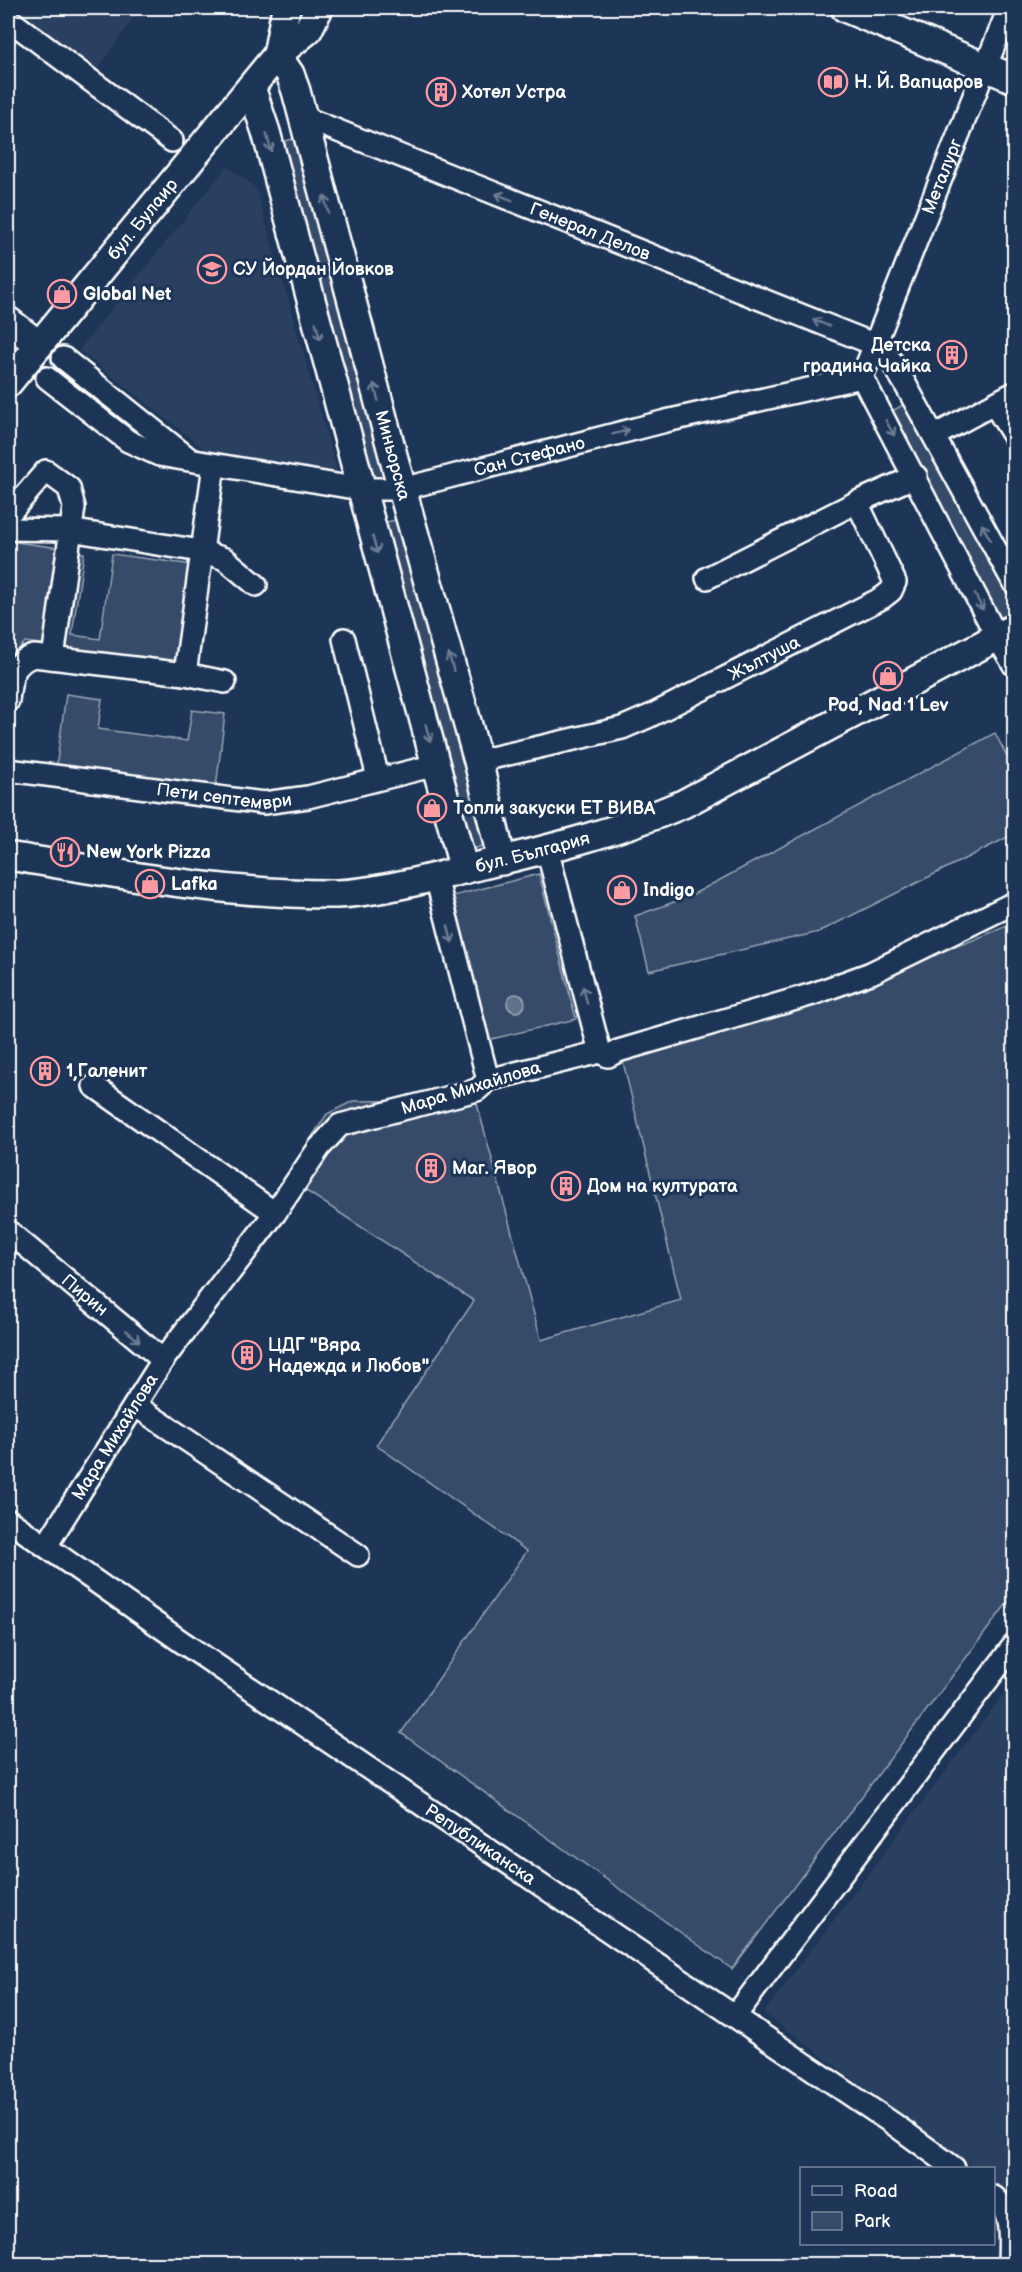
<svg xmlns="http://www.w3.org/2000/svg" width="1022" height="2272" font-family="'Balsamiq Sans',sans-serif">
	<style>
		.built { fill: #2a4161 }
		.green { fill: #364b69; stroke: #9aa5b4; stroke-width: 1.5 }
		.water { fill: #617289; stroke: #a0aab8; stroke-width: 1.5 }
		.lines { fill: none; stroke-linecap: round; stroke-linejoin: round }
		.minor-casing { stroke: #fff; stroke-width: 26 }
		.major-casing { stroke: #fff; stroke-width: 32 }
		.minor { stroke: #1d3557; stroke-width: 21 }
		.major { stroke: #1d3557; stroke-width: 27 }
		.oneway { stroke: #6c7c92 }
		.labels { text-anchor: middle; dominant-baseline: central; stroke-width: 6; stroke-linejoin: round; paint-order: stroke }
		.poi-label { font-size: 18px; font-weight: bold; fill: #fff; stroke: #1d3557; text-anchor: start }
		.street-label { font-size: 18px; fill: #fff; stroke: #1d3557 }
	</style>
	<rect width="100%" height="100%" fill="#1d3557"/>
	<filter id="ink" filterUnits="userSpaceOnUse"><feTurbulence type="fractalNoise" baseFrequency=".0167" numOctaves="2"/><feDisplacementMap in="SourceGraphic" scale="12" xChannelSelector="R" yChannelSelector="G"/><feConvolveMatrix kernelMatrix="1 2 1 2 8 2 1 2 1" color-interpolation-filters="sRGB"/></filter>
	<g filter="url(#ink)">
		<path class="built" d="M 8,8 L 140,8 L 94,74 L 8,15 Z
			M 227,166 L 256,188 L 338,474 L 221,462 L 79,350 Z
			M 1014,1680 L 1014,2199 L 994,2183 L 994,2168 L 974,2168 L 764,2013 Z"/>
		<path class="green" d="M 301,137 L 389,475 L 365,482 L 277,143 Z
			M 906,403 L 1014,603 L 1014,621 L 1002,628 L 887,414 Z
			M 400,519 L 488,845 L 471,849 L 382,523 Z
			M 8,541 L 60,548 L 47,645 L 25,642 L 8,661 Z
			M 72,552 L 84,553 L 72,635 L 100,639 L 112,554 L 193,565 L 180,666 L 58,650 Z
			M 66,694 L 102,699 L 98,729 L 187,741 L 192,710 L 225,714 L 214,804 L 54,783 Z
			M 995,733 L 1014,770 L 1014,834 L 819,932 L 649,971 L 635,916 L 688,897 Z
			M 539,874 L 576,1019 L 487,1040 L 453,896 Z
			M 1014,923 L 1014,1594 L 732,1969 L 401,1733 L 527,1551 L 376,1445 L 474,1301 L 285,1177 L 327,1114 L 353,1101 L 476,1100 L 541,1340 L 681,1300 L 623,1062 L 966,943 Z"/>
		<path class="water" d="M507 1003a9 9 0 1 1 18 0a9 9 0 1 1-18 0Z"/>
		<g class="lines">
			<g class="minor-casing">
				<g id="minor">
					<path d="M 8,19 L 172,141"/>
					<path id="s1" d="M 303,117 L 876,345 L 892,362 L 904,382 L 1014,583"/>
					<path d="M 63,358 L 188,458"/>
					<path id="s2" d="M 862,377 L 1009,8"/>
					<path d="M 862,377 L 997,637 L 1014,665"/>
					<path id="s3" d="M 47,378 L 128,441 L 159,455 L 360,489 L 402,489 L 666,421 L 862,377"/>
					<path d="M 994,404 L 1014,436"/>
					<path d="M 934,436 L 1014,393"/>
					<path d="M 8,515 L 46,471 L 69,488 L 74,507 L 53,658"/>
					<path d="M 8,529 L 69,530 L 201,551 L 225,559 L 256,585"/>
					<path d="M 707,578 L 857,502"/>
					<path d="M 344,639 L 378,778"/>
					<path d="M 185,674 L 214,465"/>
					<path d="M 8,701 C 10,681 12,662 34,656 L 185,674 L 225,682"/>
					<path id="s4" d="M 478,761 L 622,728 L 650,716 L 882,598 L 891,591 L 895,582 L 857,502 L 916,476"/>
					<path id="s5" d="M 8,770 L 264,803 L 308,797 L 436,765"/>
					<path d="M 547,849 L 600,1052"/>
					<path d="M 436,877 L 488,1080"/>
					<path d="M 94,1086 L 275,1213"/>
					<path id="s6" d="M 8,1231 L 163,1360"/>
					<path d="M 136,1406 L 358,1555"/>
					<path id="s7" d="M 8,1520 L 182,1642 L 895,2125 L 954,2168"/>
					<path id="s8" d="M 46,1546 L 163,1360 L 275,1213 L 319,1148 L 340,1125 L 477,1090 L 488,1080 L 600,1052 L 608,1056 L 618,1051 L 813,994 L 871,973 L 1014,903"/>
					<path d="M 735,2016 L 1014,1645"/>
					<path d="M 994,2197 C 1014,2214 1009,2241 1009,2264"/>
				</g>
			</g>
			<g class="major-casing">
				<g id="major">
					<path d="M 845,8 L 1014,79"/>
					<path id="s9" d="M 277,55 L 290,74 L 296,91 L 402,489 L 478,761 L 502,861"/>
					<path d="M 277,55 L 286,8"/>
					<path d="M 251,87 L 266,132 L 464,870"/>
					<path d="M 8,321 L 39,345"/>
					<path id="s10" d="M 8,383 L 277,55 L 308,30 L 319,8"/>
					<path id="s11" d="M 8,856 C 116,873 226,895 337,894 C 374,893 429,879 466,869 C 540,851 613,834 683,804 L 1014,628"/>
				</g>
			</g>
			<use href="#minor" class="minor"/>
			<use href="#major" class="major"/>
		</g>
		<defs><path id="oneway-shaft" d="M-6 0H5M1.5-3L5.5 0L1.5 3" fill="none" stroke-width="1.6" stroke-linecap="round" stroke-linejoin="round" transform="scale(1.5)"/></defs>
		<g class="oneway">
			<use href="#oneway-shaft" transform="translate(269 143) rotate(75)"/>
			<use href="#oneway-shaft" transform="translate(504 197) rotate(-158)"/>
			<use href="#oneway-shaft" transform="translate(326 204) rotate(-105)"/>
			<use href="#oneway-shaft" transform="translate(821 323) rotate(-158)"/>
			<use href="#oneway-shaft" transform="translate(318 331) rotate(75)"/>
			<use href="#oneway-shaft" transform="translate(376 392) rotate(-105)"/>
			<use href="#oneway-shaft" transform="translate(890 428) rotate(61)"/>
			<use href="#oneway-shaft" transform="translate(621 432) rotate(-15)"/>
			<use href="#oneway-shaft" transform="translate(986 532) rotate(-119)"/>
			<use href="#oneway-shaft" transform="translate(375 545) rotate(74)"/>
			<use href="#oneway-shaft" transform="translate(979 602) rotate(63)"/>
			<use href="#oneway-shaft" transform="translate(451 662) rotate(-106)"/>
			<use href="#oneway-shaft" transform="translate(428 733) rotate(74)"/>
			<use href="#oneway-shaft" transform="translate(450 934) rotate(76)"/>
			<use href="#oneway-shaft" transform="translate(585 995) rotate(-104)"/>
			<use href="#oneway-shaft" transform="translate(133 1336) rotate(40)"/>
		</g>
	</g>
	<defs>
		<g id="library-ring" transform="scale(1.5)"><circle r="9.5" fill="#1d3557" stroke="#ff9aa2" stroke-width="1.5"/><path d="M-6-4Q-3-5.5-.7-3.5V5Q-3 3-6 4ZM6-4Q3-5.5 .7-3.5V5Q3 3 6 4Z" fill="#ff9aa2"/></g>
		<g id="building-ring" transform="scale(1.5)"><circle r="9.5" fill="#1d3557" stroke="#ff9aa2" stroke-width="1.5"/><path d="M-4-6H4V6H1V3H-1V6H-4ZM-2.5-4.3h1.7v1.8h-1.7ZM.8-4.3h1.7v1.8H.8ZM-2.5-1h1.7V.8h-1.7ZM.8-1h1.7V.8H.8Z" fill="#ff9aa2"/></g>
		<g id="school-ring" transform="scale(1.5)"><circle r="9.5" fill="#1d3557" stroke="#ff9aa2" stroke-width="1.5"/><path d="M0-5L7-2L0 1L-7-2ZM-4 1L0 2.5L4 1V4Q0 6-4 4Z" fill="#ff9aa2"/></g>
		<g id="shop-ring" transform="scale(1.5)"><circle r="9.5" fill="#1d3557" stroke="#ff9aa2" stroke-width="1.5"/><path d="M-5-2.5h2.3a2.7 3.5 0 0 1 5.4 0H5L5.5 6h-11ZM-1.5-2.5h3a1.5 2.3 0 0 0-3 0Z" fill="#ff9aa2"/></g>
		<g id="restaurant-ring" transform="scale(1.5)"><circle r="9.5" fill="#1d3557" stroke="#ff9aa2" stroke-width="1.5"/><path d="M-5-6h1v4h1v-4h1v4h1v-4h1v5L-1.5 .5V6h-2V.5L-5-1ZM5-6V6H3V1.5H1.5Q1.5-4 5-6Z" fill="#ff9aa2"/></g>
	</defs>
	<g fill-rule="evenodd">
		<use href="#library-ring" x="833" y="82"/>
		<use href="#building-ring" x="441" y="92"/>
		<use href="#school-ring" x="212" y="269"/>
		<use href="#shop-ring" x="62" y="294"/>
		<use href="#building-ring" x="952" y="355"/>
		<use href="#shop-ring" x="888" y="676"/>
		<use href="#shop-ring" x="432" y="808"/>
		<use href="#restaurant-ring" x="65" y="852"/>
		<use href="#shop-ring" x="150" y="884"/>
		<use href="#shop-ring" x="622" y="890"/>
		<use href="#building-ring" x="45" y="1071"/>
		<use href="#building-ring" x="431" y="1168"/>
		<use href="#building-ring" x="566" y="1186"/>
		<use href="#building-ring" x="247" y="1355"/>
	</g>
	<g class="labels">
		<g class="poi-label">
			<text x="854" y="82">Н. Й. Вапцаров</text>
			<text x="462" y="92">Хотел Устра</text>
			<text x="233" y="269">СУ Йордан Йовков</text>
			<text x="83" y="294">Global Net</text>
			<text x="931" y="345" text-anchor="end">Детска<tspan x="931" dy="21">градина Чайка</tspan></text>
			<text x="888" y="705" text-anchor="middle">Pod, Nad 1 Lev</text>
			<text x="453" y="808">Топли закуски ЕТ ВИВА</text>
			<text x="86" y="852">New York Pizza</text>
			<text x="171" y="884">Lafka</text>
			<text x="643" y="890">Indigo</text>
			<text x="66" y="1071">1,Галенит</text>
			<text x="452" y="1168">Маг. Явор</text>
			<text x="587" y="1186">Дом на културата</text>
			<text x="268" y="1345">ЦДГ "Вяра<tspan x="268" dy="21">Надежда и Любов"</tspan></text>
		</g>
		<g class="street-label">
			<text stroke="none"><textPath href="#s2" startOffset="216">Металург</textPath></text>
			<text stroke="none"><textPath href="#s10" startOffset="212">бул. Булаир</textPath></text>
			<text stroke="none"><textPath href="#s1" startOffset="309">Генерал Делов</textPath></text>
			<text stroke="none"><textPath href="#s9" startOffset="418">Миньорска</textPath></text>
			<text stroke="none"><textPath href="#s3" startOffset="514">Сан Стефано</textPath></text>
			<text stroke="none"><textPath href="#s4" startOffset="306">Жълтуша</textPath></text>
			<text stroke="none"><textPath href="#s5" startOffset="218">Пети септември</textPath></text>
			<text stroke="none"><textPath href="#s11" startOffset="532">бул. България</textPath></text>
			<text transform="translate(471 1088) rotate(-17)">Мара Михайлова</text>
			<text stroke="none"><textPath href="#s6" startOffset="100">Пирин</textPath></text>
			<text stroke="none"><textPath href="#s8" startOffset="129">Мара Михайлова</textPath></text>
			<text stroke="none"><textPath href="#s7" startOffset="573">Републиканска</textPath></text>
		</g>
	</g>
	<rect width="1022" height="2272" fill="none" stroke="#1d3557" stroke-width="30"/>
	<rect x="15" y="15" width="992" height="2242" fill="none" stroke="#fff" stroke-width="2" filter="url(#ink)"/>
	<rect x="800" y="2167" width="195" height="78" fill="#1d3557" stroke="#77869a" stroke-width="1.5"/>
	<rect x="812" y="2186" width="30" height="9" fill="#1d3557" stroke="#77869a" stroke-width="1.5"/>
	<text x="854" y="2197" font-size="18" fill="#ffffff">Road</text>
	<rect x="812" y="2212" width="30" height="18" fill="#364b69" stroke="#77869a" stroke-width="1.5"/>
	<text x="854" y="2227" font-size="18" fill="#ffffff">Park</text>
</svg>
